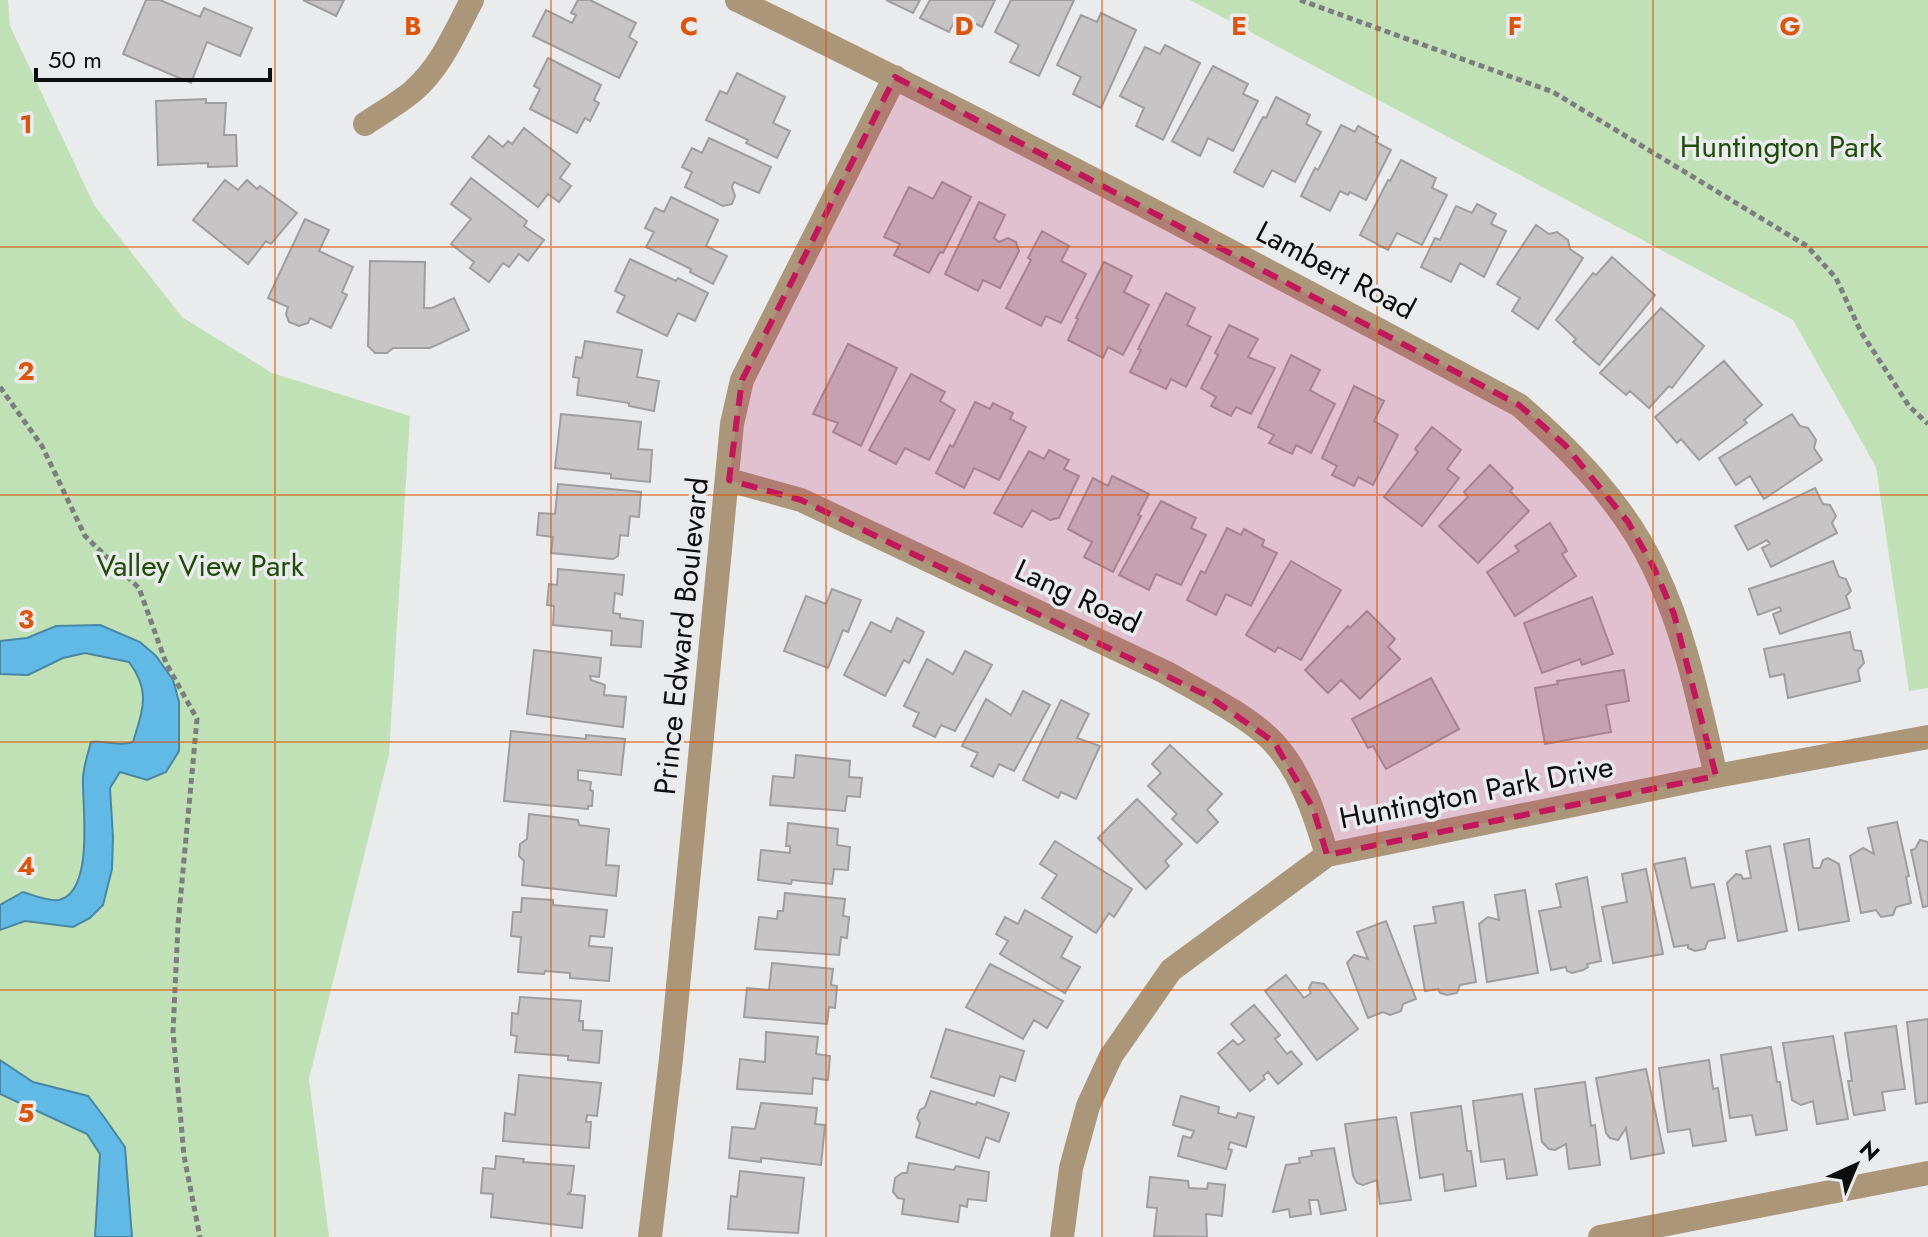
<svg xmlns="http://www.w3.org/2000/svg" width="1928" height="1237" font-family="Jost,sans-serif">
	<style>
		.green { fill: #c0e1b5 }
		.water { fill: #61bae5; stroke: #4886a4; stroke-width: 2 }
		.building { fill: #c7c4c5; stroke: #a09d9e; stroke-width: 2 }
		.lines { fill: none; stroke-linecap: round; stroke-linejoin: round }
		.path { stroke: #7c7d7f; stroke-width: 5; stroke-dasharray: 6 4; stroke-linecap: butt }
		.minor { stroke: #ac967a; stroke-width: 24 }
		.marked { fill: #c2185b; fill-opacity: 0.2; stroke: #c2185b; stroke-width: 6; stroke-dasharray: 16 10; stroke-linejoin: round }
		.grid { fill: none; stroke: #dd550c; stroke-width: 2; stroke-opacity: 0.55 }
		.labels { text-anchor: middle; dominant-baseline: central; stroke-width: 7; stroke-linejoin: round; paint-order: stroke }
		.park-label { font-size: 30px; fill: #1f4d08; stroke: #e9ebed }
		.street-label { font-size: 30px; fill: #0d0d0e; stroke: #e9ebed }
		.grid-label { font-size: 26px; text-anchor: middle; font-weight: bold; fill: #dd550c; stroke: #e9ebed; stroke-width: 7; stroke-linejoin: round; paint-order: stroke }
	</style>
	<rect width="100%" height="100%" fill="#e9ebed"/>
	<path class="green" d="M 0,0 L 8,0 L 10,26 L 94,205 L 182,317 L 272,373 L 410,416 L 389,754 L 309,1079 L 329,1237 L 0,1237 Z
		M 1190,0 L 1928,0 L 1928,688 L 1909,691 L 1876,467 L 1793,320 Z"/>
	<path class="water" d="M 100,625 L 140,642 L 156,656 L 173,680 L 179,702 L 179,751 L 166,772 L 147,780 L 120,772 L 110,788 L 113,837 L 112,869 L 103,905 L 90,918 L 73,927 L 25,921 L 0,930 L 0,905 L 23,892 C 33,895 49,902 59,900 C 95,891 82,805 83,779 C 83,767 88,754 91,742 C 106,740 120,747 133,742 C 143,709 151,691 129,662 L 85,653 L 63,658 L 28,675 L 0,674 L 0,641 L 27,638 L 56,626 Z
		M 0,1060 L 33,1082 L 88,1096 L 104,1117 L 125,1147 L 132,1237 L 95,1237 L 100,1154 L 87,1134 L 0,1094 Z"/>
	<path class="building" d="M 146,0 L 160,0 L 200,17 L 204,8 L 252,28 L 240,56 L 207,42 L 191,83 L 123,54 Z
		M 303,0 L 344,0 L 336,16 Z
		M 578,0 L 590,0 L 636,23 L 629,37 L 637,42 L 619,78 L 533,36 L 546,10 L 572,23 L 576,15 L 571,13 Z
		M 886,0 L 920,0 L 913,13 Z
		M 930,0 L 995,0 L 982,27 L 958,14 L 949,32 L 920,18 Z
		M 1011,0 L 1074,0 L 1039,76 L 1010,62 L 1019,45 L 995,32 Z
		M 1101,13 L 1136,30 L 1101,108 L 1073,94 L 1081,77 L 1057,65 L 1081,15 L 1097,22 Z
		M 1165,45 L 1200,63 L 1163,140 L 1136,126 L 1144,108 L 1120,96 L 1145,47 L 1160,54 Z
		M 548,58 L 601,85 L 594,100 L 599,103 L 590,121 L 585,118 L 577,133 L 530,109 L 540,89 L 534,86 Z
		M 1213,66 L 1248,84 L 1243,94 L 1258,101 L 1233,151 L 1208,138 L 1200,156 L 1172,141 Z
		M 737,73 L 785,97 L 773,123 L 790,131 L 777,158 L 746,143 L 748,140 L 706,120 L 720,91 L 727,94 Z
		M 1276,97 L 1310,115 L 1306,124 L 1321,132 L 1295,182 L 1272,170 L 1263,187 L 1234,172 L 1263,117 L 1266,118 Z
		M 206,99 L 206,103 L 226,103 L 224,135 L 236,135 L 237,166 L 208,167 L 208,163 L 158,165 L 156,101 Z
		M 1341,125 L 1355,132 L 1358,126 L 1378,137 L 1376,142 L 1391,150 L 1366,200 L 1350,192 L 1348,195 L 1340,191 L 1330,211 L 1301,196 L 1315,168 L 1318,170 Z
		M 524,128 L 570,164 L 560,178 L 571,186 L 559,202 L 548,194 L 538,207 L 472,157 L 489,136 L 503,147 L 508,141 L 512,144 Z
		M 709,138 L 771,167 L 759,193 L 734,182 L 732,187 L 735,196 L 732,204 L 723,206 L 685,187 L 692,172 L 682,167 L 692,148 L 702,153 Z
		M 1401,160 L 1436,178 L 1432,188 L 1447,195 L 1422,245 L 1397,233 L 1388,250 L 1360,235 L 1388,180 L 1390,181 Z
		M 471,178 L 527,221 L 524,226 L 544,240 L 528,261 L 519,254 L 509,267 L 503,263 L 489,282 L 470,268 L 474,262 L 451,244 L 471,219 L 451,204 Z
		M 225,180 L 238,190 L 247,180 L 257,189 L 260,186 L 297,213 L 271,244 L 266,241 L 248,264 L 193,220 Z
		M 942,182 L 971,197 L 943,253 L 940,252 L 929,273 L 894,255 L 900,244 L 884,237 L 909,187 L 933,199 Z
		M 671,197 L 718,220 L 706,246 L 727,256 L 713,284 L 690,272 L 691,269 L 646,247 L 654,232 L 645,228 L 655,208 L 664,212 Z
		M 979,202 L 1005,215 L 994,238 L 999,242 L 1008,238 L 1016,242 L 1019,251 L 1000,288 L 983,280 L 978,291 L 945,274 Z
		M 1477,204 L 1496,214 L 1491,224 L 1506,231 L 1484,277 L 1460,263 L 1451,282 L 1421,267 L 1435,238 L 1440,240 L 1456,206 L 1472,213 Z
		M 305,219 L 329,230 L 319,251 L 353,267 L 342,292 L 347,295 L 331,328 L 310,318 L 308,323 L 299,326 L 289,322 L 286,314 L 288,307 L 268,298 Z
		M 1536,225 L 1549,234 L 1557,232 L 1568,240 L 1570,249 L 1583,258 L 1538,329 L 1512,311 L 1520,298 L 1497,284 Z
		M 1042,231 L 1069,246 L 1061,261 L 1086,274 L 1061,323 L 1046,316 L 1041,326 L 1006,308 L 1031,260 L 1028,258 Z
		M 1612,257 L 1655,295 L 1599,365 L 1573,342 L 1576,339 L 1556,320 L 1593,273 L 1596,275 Z
		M 630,259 L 676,281 L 678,278 L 708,293 L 695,321 L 678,313 L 667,336 L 617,312 L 625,296 L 615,291 Z
		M 370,261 L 425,262 L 424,308 L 432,308 L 454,298 L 469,330 L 430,348 L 393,348 L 387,353 L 375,353 L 368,346 Z
		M 1104,262 L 1132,276 L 1124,292 L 1149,305 L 1123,355 L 1108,347 L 1103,358 L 1068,340 L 1078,319 L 1076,318 Z
		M 1166,293 L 1195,308 L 1187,325 L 1211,337 L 1186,387 L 1171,379 L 1166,389 L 1130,372 L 1141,350 L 1138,349 Z
		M 1661,308 L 1704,346 L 1672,388 L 1669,386 L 1649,408 L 1630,391 L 1626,395 L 1600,373 Z
		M 1229,325 L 1258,339 L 1248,357 L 1275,368 L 1251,414 L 1236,407 L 1231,416 L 1211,406 L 1216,397 L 1201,388 L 1218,355 L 1215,353 Z
		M 585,341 L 642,350 L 637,377 L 659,381 L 654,411 L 629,406 L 629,403 L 577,395 L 579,378 L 573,377 L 576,357 L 582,358 Z
		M 848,344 L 897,368 L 861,446 L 833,432 L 838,423 L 813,414 Z
		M 1291,355 L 1320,370 L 1310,390 L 1335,404 L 1311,453 L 1296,445 L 1292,454 L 1269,443 L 1274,435 L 1258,427 Z
		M 1724,361 L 1762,405 L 1744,420 L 1747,423 L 1699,460 L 1681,439 L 1677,443 L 1655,417 Z
		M 911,374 L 945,392 L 940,401 L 955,410 L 929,460 L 905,448 L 896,464 L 869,450 Z
		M 1354,386 L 1384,401 L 1374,421 L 1398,435 L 1373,485 L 1358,477 L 1354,486 L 1332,475 L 1337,466 L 1322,458 Z
		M 975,402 L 990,409 L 993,403 L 1013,413 L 1010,419 L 1026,427 L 999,480 L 974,468 L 964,488 L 936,473 L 950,445 L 953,447 Z
		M 561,414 L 641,422 L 638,449 L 652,450 L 650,482 L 611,478 L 611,474 L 555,468 Z
		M 1792,414 L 1800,426 L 1808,428 L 1816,440 L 1814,448 L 1822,460 L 1764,499 L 1750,476 L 1736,485 L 1719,458 Z
		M 1432,427 L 1461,450 L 1447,469 L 1459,478 L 1422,526 L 1384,497 L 1418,452 L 1415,449 Z
		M 1049,450 L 1069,460 L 1064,469 L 1079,476 L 1059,518 L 1050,520 L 1032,510 L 1022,527 L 994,513 L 1029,451 L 1044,459 Z
		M 1490,465 L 1513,488 L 1510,491 L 1529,511 L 1478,563 L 1439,526 L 1468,497 L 1464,492 Z
		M 1112,476 L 1149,494 L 1138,515 L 1141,516 L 1113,572 L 1084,557 L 1092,542 L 1068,529 L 1093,478 L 1108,486 Z
		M 558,484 L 641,492 L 639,517 L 630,516 L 628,536 L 620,535 L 618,556 L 613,559 L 551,553 L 553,537 L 537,535 L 539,513 L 555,514 Z
		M 1815,488 L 1823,504 L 1830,505 L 1836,516 L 1832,523 L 1837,533 L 1771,567 L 1762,548 L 1770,544 L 1767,540 L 1748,550 L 1735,526 Z
		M 1161,501 L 1196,518 L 1191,528 L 1206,535 L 1181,585 L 1156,574 L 1149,590 L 1119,575 Z
		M 1550,523 L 1566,549 L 1567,551 L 1562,554 L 1576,576 L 1515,616 L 1487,572 L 1519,551 L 1515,546 Z
		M 1227,528 L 1241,535 L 1244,529 L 1264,540 L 1262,546 L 1277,553 L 1251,606 L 1226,594 L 1216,615 L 1187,600 L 1201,571 L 1205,573 Z
		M 1291,561 L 1341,590 L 1301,660 L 1278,647 L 1275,652 L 1246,635 Z
		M 1833,561 L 1839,577 L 1846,579 L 1851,591 L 1846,596 L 1850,608 L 1780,634 L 1773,614 L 1781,611 L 1780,607 L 1758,615 L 1749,589 Z
		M 558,569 L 624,575 L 622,595 L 615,593 L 613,613 L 620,614 L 620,618 L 643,621 L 641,647 L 611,645 L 612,631 L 553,625 L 554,606 L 547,605 L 549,584 L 557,585 Z
		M 832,589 L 861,600 L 848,632 L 843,630 L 828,668 L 784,651 L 806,596 L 826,604 Z
		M 1592,597 L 1613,654 L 1582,665 L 1580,659 L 1542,673 L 1524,623 Z
		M 1367,611 L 1395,639 L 1388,647 L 1400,659 L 1360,699 L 1341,680 L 1328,693 L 1305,670 L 1348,626 L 1350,628 Z
		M 897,618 L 924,632 L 909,663 L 904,660 L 885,696 L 844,675 L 871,622 L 891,632 Z
		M 1850,632 L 1854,650 L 1861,651 L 1864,663 L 1858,670 L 1860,681 L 1788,698 L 1784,674 L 1770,677 L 1764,649 Z
		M 534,650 L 601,658 L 599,677 L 590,676 L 591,680 L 605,685 L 604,695 L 626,697 L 623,727 L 527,714 Z
		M 965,651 L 992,665 L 955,731 L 941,725 L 935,737 L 913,726 L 919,713 L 904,706 L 927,659 L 953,674 Z
		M 1624,670 L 1629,701 L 1606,705 L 1611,732 L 1545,744 L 1535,688 L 1558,684 L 1557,681 Z
		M 1431,678 L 1459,729 L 1386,769 L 1373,746 L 1368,748 L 1352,719 Z
		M 1023,691 L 1050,705 L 1014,771 L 999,764 L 993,777 L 971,766 L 978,753 L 962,746 L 986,699 L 1011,715 Z
		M 1061,700 L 1089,714 L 1077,738 L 1100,746 L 1076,799 L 1061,792 L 1058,798 L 1023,780 Z
		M 511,731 L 586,739 L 586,735 L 625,739 L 621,775 L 578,770 L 578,780 L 591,782 L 590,790 L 593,791 L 592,806 L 588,806 L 588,809 L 504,801 Z
		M 1170,745 L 1222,794 L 1207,810 L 1218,822 L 1197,843 L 1172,819 L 1177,814 L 1148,786 L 1161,773 L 1152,764 Z
		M 796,755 L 850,761 L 849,777 L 862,778 L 860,797 L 847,796 L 845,811 L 770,805 L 773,776 L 794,778 Z
		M 1137,799 L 1182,844 L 1165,861 L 1169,866 L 1146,889 L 1098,838 Z
		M 529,814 L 578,820 L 579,825 L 609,829 L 606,865 L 619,866 L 616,896 L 522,885 L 524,861 L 519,856 L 520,844 L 527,839 Z
		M 1897,822 L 1909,876 L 1906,877 L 1911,903 L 1896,907 L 1893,915 L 1881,917 L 1876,910 L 1861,913 L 1850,856 L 1863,848 L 1874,854 L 1868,828 Z
		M 788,823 L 838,829 L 837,845 L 850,847 L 848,870 L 834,869 L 832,884 L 792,880 L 791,884 L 758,880 L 761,850 L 790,853 L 790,846 L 786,846 Z
		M 1809,839 L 1813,868 L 1820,868 L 1823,860 L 1828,858 L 1839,864 L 1849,921 L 1799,930 L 1784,844 Z
		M 1920,840 L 1928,842 L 1928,906 L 1923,907 L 1911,850 L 1915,849 Z
		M 1055,841 L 1132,889 L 1114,917 L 1109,913 L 1096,933 L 1042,898 L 1057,875 L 1040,864 Z
		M 1770,846 L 1787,931 L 1738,941 L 1727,883 L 1736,874 L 1741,875 L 1743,879 L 1751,878 L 1746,851 Z
		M 1685,858 L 1691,888 L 1714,884 L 1725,938 L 1708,941 L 1705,949 L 1695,951 L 1688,948 L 1688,945 L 1674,947 L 1654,864 Z
		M 1646,869 L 1663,954 L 1613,963 L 1602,907 L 1627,902 L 1622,874 Z
		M 1587,877 L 1601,961 L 1587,964 L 1588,967 L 1583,970 L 1572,973 L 1567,971 L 1566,967 L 1551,970 L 1539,911 L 1561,907 L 1556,884 Z
		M 1525,890 L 1538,973 L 1487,982 L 1479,924 L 1488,917 L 1499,920 L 1495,895 Z
		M 785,893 L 845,899 L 843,916 L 849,917 L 847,938 L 841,937 L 839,955 L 755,949 L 759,917 L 777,919 L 778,911 L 783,911 Z
		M 522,898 L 553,900 L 553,905 L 607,910 L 604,937 L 590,936 L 589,946 L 612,948 L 609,981 L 570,978 L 570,973 L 545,971 L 544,974 L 518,972 L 521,937 L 511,936 L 513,912 L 521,912 Z
		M 1463,902 L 1476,982 L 1460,985 L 1457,993 L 1447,995 L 1440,993 L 1438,989 L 1425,991 L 1414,926 L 1436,923 L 1433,907 Z
		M 1025,910 L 1072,937 L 1061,957 L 1080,967 L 1065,993 L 1000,954 L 1008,941 L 996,934 L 1005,917 L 1018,924 Z
		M 1386,921 L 1416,999 L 1403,1004 L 1401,1011 L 1390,1015 L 1383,1012 L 1368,1018 L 1347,963 L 1354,955 L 1368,959 L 1357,932 Z
		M 772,963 L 833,969 L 831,985 L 837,986 L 835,1008 L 829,1007 L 827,1024 L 744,1017 L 747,988 L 769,990 Z
		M 990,964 L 1063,1001 L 1047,1028 L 1034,1020 L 1023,1039 L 966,1007 Z
		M 1286,975 L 1304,998 L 1311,993 L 1309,988 L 1312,982 L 1324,984 L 1358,1029 L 1317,1060 L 1265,991 Z
		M 520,997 L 581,1001 L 579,1021 L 583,1021 L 583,1030 L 602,1031 L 599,1063 L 568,1060 L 568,1056 L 515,1052 L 517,1036 L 511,1035 L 512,1013 L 518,1014 Z
		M 1254,1005 L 1280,1035 L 1275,1039 L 1287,1054 L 1291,1051 L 1302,1064 L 1278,1084 L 1268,1072 L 1263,1076 L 1265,1079 L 1250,1091 L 1218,1053 L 1233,1040 L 1238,1045 L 1245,1040 L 1231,1024 Z
		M 1928,1019 L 1928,1102 L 1916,1104 L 1907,1022 Z
		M 1896,1026 L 1905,1089 L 1882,1092 L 1885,1110 L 1854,1115 L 1848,1081 L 1852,1081 L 1845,1033 Z
		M 946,1029 L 1024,1051 L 1015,1081 L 1000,1076 L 994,1096 L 931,1077 Z
		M 766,1032 L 818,1037 L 816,1054 L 830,1056 L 828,1080 L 813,1078 L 812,1094 L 737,1089 L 740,1059 L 765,1062 Z
		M 1833,1036 L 1848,1119 L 1817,1124 L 1813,1101 L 1801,1105 L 1792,1100 L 1783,1043 Z
		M 1771,1047 L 1777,1082 L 1780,1082 L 1787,1130 L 1756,1135 L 1752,1115 L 1730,1118 L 1721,1055 Z
		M 1709,1060 L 1713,1089 L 1718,1088 L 1726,1141 L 1693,1146 L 1690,1129 L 1668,1132 L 1659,1068 Z
		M 1646,1069 L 1664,1153 L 1631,1159 L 1626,1128 L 1618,1140 L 1610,1138 L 1606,1133 L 1596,1078 Z
		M 519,1075 L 601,1083 L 597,1116 L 587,1115 L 586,1122 L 591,1122 L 589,1148 L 503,1141 L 505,1113 L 515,1115 Z
		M 1585,1082 L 1591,1126 L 1595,1125 L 1600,1165 L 1569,1169 L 1566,1144 L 1555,1150 L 1549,1149 L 1542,1142 L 1535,1089 Z
		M 931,1091 L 976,1105 L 977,1102 L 1009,1113 L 999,1142 L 986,1137 L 979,1158 L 916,1137 L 920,1123 L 917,1118 L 920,1110 L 925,1107 Z
		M 1522,1094 L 1537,1175 L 1507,1179 L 1504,1159 L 1481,1162 L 1473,1101 Z
		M 1181,1096 L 1219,1107 L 1218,1113 L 1236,1118 L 1238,1113 L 1254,1117 L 1246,1147 L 1230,1142 L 1228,1149 L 1232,1150 L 1226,1169 L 1178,1156 L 1183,1136 L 1191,1138 L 1194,1131 L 1173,1125 Z
		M 761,1103 L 817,1108 L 815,1124 L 825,1125 L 821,1165 L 761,1158 L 761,1162 L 729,1158 L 732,1127 L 755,1129 Z
		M 1461,1106 L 1467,1151 L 1471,1151 L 1476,1186 L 1445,1191 L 1443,1174 L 1420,1178 L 1411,1113 Z
		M 1396,1117 L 1411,1200 L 1380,1204 L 1377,1180 L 1363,1185 L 1357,1183 L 1353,1176 L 1345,1124 Z
		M 1334,1148 L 1346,1210 L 1321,1214 L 1318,1200 L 1309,1200 L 1311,1214 L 1290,1217 L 1289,1209 L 1273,1212 L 1286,1165 L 1300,1163 L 1299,1158 L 1312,1156 L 1311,1151 Z
		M 496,1156 L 524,1159 L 523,1162 L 574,1166 L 571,1191 L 568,1194 L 585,1196 L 582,1228 L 491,1217 L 493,1194 L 481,1193 L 483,1168 L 495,1169 Z
		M 909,1163 L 954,1170 L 956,1166 L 989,1172 L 986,1201 L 968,1199 L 967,1207 L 960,1205 L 958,1222 L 902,1214 L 904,1199 L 898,1198 L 893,1192 L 895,1178 L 902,1173 L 907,1173 Z
		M 740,1171 L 804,1178 L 798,1233 L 728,1229 L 731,1196 L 737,1197 Z
		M 1150,1177 L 1188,1181 L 1189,1188 L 1207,1189 L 1208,1183 L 1225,1185 L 1222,1216 L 1206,1214 L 1207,1237 L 1154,1236 L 1157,1208 L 1147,1207 Z"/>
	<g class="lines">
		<path class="path" d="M 1300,0 L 1553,92 L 1807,246 L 1836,278 L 1861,332 L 1909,406 L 1928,424
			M 0,387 L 42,446 L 85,536 L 139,588 L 166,663 L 197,719 L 178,925 L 173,1032 L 184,1156 L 200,1237"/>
		<path class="minor" d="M 737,0 C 1001,128 1260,266 1519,405 C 1572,451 1625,505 1655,570 C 1686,635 1700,707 1716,776
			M 365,124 C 381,113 399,103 413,91 C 441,67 455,32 472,0
			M 729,480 L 801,500 L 1165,672 C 1195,689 1252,718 1274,743 C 1302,774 1315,815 1327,855
			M 650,1237 L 671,1059 L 732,424 L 742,380 L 895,77
			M 1062,1237 L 1071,1168 L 1088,1106 L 1111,1056 L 1171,970 L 1327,855 L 1716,776 L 1928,737
			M 1600,1237 L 1928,1173"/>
	</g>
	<path class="marked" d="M 895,77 L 1519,405 L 1565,445 L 1628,522 L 1654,568 L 1674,614 L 1716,776 L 1327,855 L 1313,808 L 1274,742 L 1208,696 L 801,500 L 729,480 L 742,380 Z"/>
	<path class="grid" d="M 275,0 L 275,1237M 551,0 L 551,1237M 826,0 L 826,1237M 1102,0 L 1102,1237M 1377,0 L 1377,1237M 1653,0 L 1653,1237M 0,247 L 1928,247M 0,495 L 1928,495M 0,742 L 1928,742M 0,990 L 1928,990"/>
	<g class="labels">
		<g class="park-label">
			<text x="1781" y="146">Huntington Park</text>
			<text x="200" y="565">Valley View Park</text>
		</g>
		<g class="street-label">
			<text transform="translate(1336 270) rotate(28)">Lambert Road</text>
			<text transform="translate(1078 596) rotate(25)">Lang Road</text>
			<text transform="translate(681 636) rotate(-84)">Prince Edward Boulevard</text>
			<text transform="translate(1476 792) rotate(-11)">Huntington Park Drive</text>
		</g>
	</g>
	<g class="grid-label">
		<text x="413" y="35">B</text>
		<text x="689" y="35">C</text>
		<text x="964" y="35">D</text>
		<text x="1239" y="35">E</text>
		<text x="1515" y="35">F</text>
		<text x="1790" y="35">G</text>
		<text x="26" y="133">1</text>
		<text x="26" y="380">2</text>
		<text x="26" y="628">3</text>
		<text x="26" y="875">4</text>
		<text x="26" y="1122">5</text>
	</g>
	<g transform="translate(1856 1165) rotate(44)" stroke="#e9ebed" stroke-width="6" paint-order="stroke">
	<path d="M0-6L14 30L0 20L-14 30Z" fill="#0d0d0e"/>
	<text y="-12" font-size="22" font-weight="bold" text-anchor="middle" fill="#0d0d0e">N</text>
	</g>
	<path d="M36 68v12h234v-12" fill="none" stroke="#0d0d0e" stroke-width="4"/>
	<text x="48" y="68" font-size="24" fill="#0d0d0e" stroke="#e9ebed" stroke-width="6" paint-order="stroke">50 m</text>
</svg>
